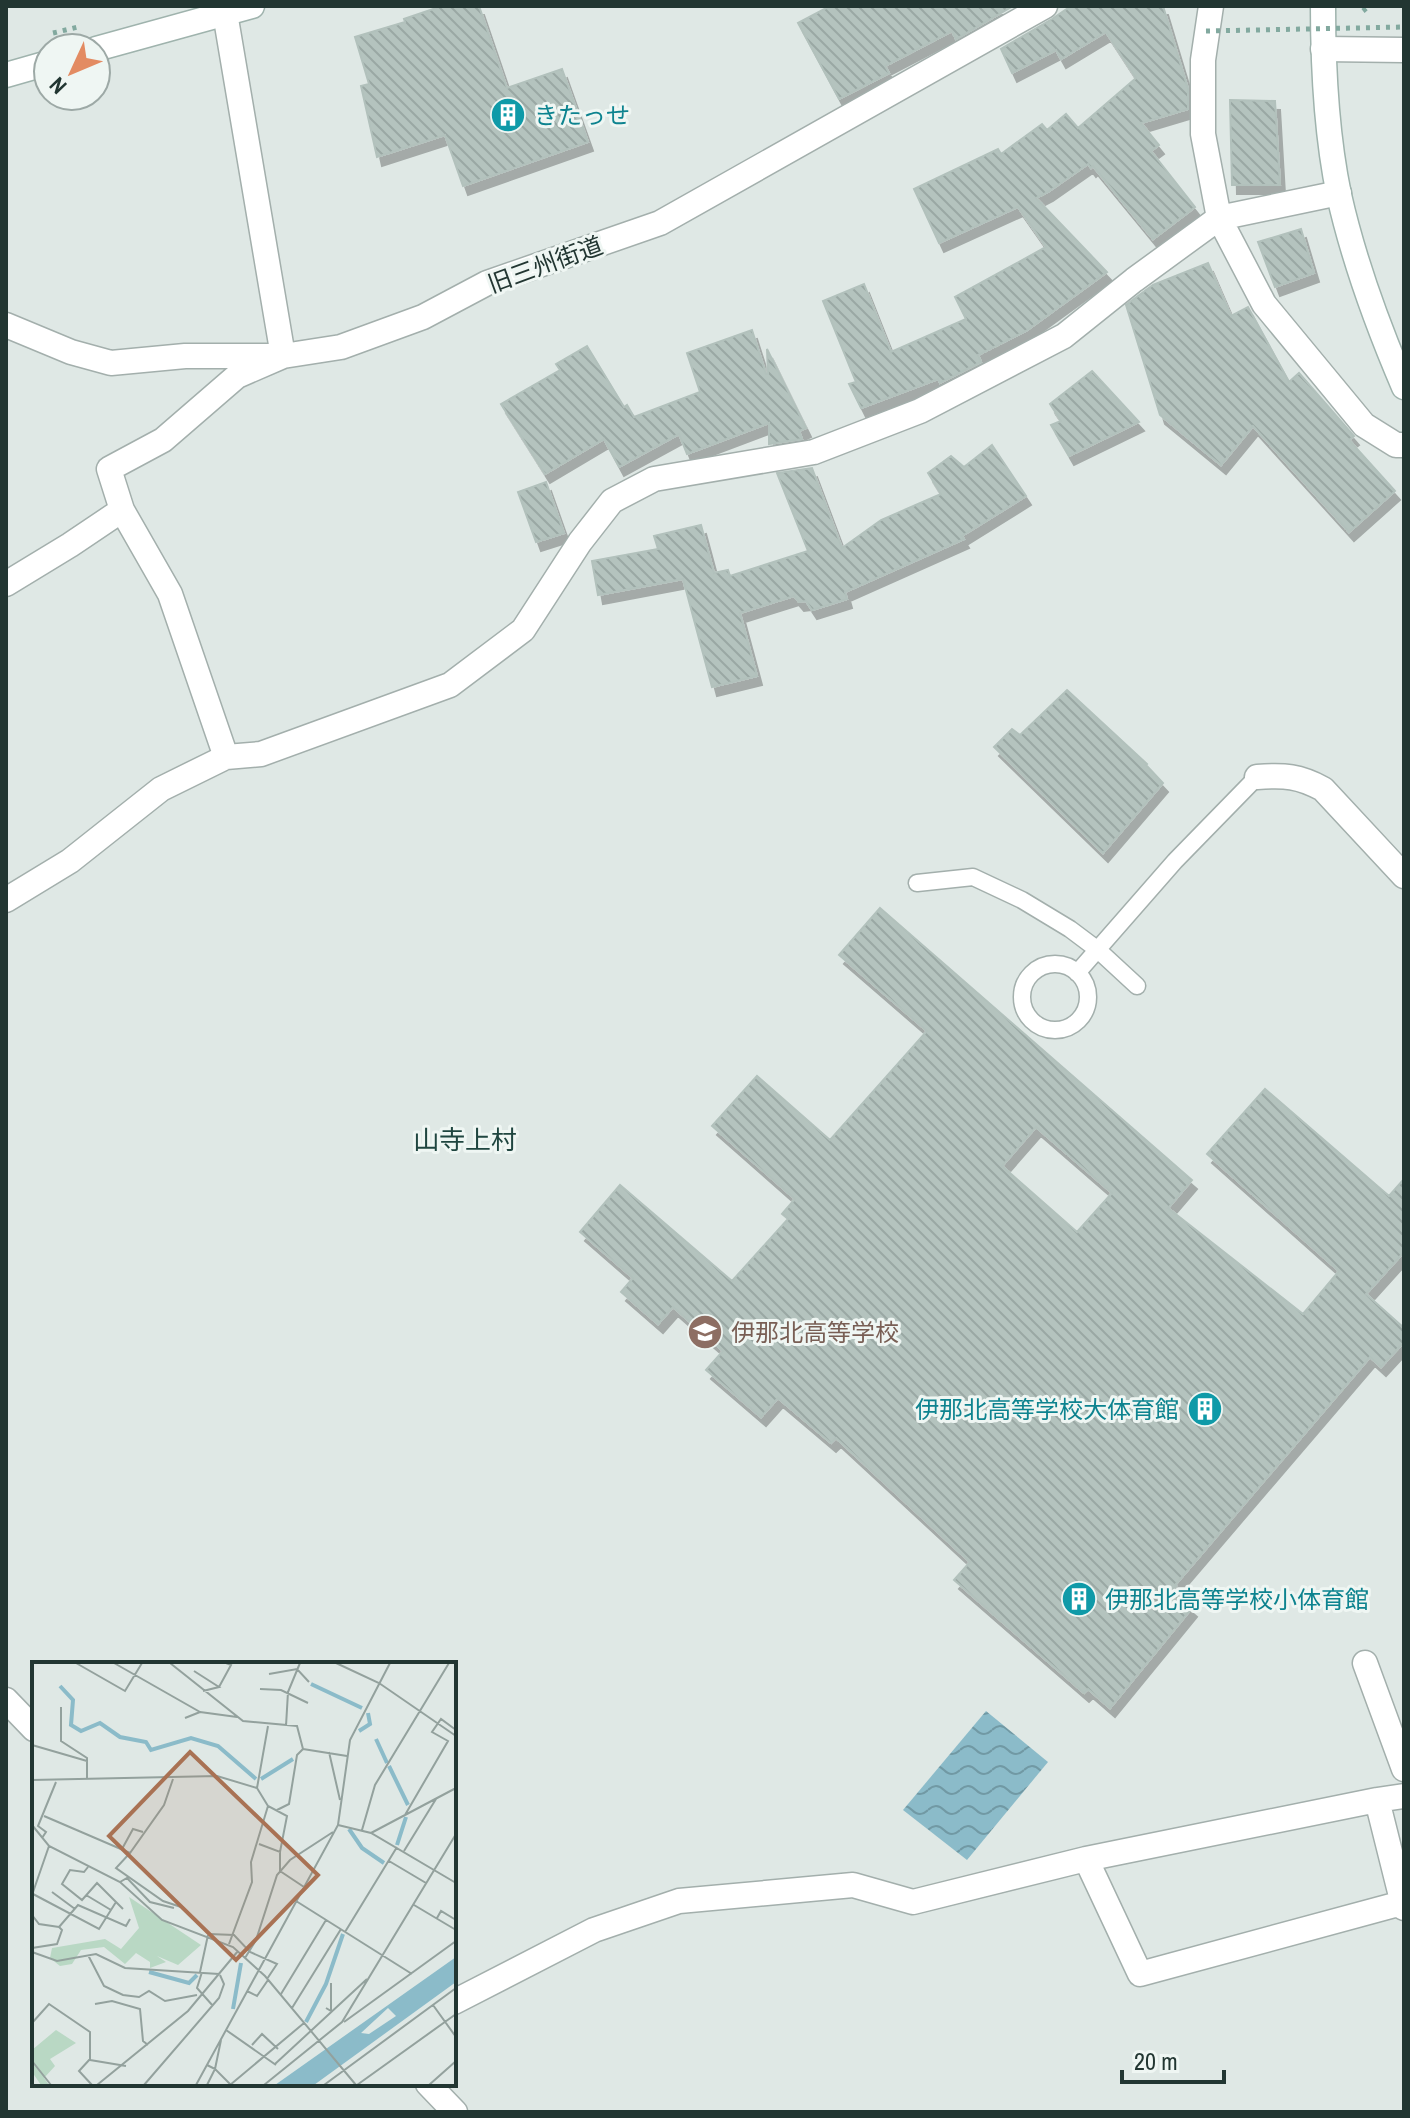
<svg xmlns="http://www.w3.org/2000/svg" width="1410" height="2118" font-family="'Archivo Narrow','Noto Sans JP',sans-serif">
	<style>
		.water { fill: url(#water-waves) }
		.building { fill: url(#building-back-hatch); stroke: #b2c1bc; stroke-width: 2; fill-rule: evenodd; filter: url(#shadow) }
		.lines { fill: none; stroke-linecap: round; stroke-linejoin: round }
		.lane-casing { stroke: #a3afac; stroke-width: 19 }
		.street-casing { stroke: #a3afac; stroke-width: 27 }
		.secondary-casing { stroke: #9fb3ad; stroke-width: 27 }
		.path { stroke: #82a99f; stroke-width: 5; stroke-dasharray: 4 6; stroke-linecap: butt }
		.lane { stroke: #fff; stroke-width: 16 }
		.street { stroke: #fff; stroke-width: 24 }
		.secondary { stroke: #fff; stroke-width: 24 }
		.path-bridge { stroke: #82a99f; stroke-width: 5; stroke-dasharray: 4 6; stroke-linecap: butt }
		.labels { text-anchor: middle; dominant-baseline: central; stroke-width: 6; stroke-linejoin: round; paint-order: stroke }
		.culture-label { font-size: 24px; fill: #0d838f; stroke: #eff6f3; text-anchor: start }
		.street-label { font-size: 24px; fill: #223632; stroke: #eff6f3 }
		.education-label { font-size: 24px; fill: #785e54; stroke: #eff6f3; text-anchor: start }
		.neighbourhood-label { font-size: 26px; fill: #204640; stroke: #eff6f3 }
		.inset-river { fill: none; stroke: #8bbbc9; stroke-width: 4 }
		.inset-road { fill: none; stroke: #93a19d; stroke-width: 2 }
		.view { fill: #a97254; fill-opacity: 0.15; stroke: #a97254; stroke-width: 4 }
		.inset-edge { fill: none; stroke: #223632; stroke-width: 4 }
	</style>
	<defs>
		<pattern id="water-waves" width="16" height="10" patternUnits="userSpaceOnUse" patternTransform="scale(2)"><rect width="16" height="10" fill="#8bbbc9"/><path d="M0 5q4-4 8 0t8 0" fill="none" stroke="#7199a4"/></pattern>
		<pattern id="building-back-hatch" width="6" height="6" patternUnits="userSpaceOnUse" patternTransform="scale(2)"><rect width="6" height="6" fill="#b4c3be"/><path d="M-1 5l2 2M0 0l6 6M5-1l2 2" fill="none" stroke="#9aa8a4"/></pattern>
		<filter id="shadow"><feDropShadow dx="5" dy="9" stdDeviation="0" flood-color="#0004"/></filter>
	</defs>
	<rect width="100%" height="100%" fill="#dfe8e5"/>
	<path class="water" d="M 986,1711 L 1048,1762 L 967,1860 L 903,1810 Z"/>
	<path class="building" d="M 442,6 L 479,6 L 507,88 L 562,69 L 588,142 L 463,186 L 445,135 L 377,157 L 361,86 L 369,84 L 355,37 L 405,22 L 404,19 Z
		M 830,6 L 1013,6 L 956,39 L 952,31 L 885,66 L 889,73 L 839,99 L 798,23 Z
		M 1071,6 L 1163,6 L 1188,89 L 1188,109 L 1141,123 L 1159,145 L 1151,151 L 1195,207 L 1153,239 L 1093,166 L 1091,168 L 1088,164 L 1048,192 L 1036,198 L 1107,272 L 1026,331 L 978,355 L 981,362 L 940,383 L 938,379 L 861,408 L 849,384 L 856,382 L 823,301 L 864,284 L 891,352 L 966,319 L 955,297 L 1046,247 L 1018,207 L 939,243 L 914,189 L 998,149 L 1001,154 L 1042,124 L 1047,130 L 1066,114 L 1078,128 L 1136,78 L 1106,32 L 1061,59 L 1056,50 L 1012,73 L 1001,49 L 1052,19 Z
		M 1230,100 L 1275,101 L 1280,185 L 1232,185 Z
		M 1301,229 L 1314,273 L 1275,287 L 1258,242 Z
		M 1208,263 L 1231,316 L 1248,307 L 1289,382 L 1299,373 L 1354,436 L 1349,440 L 1395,491 L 1349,532 L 1253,426 L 1221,465 L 1160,415 L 1126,305 L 1153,285 Z
		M 752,330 L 766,374 L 768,374 L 767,349 L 806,428 L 799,431 L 802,439 L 769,444 L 769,423 L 687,454 L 679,434 L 619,467 L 604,439 L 545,474 L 501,404 L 560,370 L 556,364 L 587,346 L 624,407 L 627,405 L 634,417 L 700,392 L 687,353 Z
		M 1092,371 L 1139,422 L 1069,456 L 1051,425 L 1061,421 L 1050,404 Z
		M 992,445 L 1026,496 L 962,536 L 964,539 L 845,592 L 847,599 L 812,610 L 806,601 L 799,602 L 794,596 L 740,613 L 757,676 L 712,687 L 683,579 L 598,595 L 592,561 L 658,549 L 654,536 L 701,525 L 714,573 L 728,570 L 730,576 L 808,551 L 777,473 L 812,468 L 842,548 L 881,520 L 941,494 L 928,473 L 951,456 L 964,467 Z
		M 546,482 L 564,533 L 536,542 L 518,492 Z
		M 1067,690 L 1147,764 L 1146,765 L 1163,783 L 1103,853 L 994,747 L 1012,729 L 1020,735 Z
		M 880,908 L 1192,1180 L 1168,1208 L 1303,1314 L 1339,1271 L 1207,1154 L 1265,1089 L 1389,1196 L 1404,1179 L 1404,1252 L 1366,1294 L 1404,1328 L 1404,1342 L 1381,1367 L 1370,1357 L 1175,1585 L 1176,1586 L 1172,1591 L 1192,1608 L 1110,1708 L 1088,1689 L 1084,1693 L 954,1580 L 970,1562 L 836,1438 L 831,1443 L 778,1398 L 761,1417 L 706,1370 L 723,1351 L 673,1307 L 658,1324 L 621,1292 L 633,1278 L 580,1232 L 620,1185 L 732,1281 L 788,1219 L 782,1214 L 795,1199 L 712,1126 L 757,1076 L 830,1140 L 927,1031 L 839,955 ZM 1036,1127 L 1112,1193 L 1077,1232 L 1002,1166 Z"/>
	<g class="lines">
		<g class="lane-casing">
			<path id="lane" d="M 917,883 L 973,877 L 1022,900 L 1070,929 L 1098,950 L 1137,986
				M1022 997a33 33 0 1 1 66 0a33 33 0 1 1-66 0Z
				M 1077,973 L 1175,861 L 1257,777"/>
		</g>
		<g class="street-casing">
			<path id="street" d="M 1211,6 L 1203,60 L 1203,134 L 1219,218 L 1264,304 L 1364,425 L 1396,445 L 1404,445
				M 1323,49 L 1404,50
				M 6,325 L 71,352 L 111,363 L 185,356 L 283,356 L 341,347 L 423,317 L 487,283 L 660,223 L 1045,6
				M 122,510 L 109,469 L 163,440 L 237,376 L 283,356 L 225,13
				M 6,584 L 70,545 L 122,510 L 170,594 L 226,757
				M 1257,777 C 1285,775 1299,776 1323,789 L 1404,876
				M 6,900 L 70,861 L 161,789 L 226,757 L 261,754 L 450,685 L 523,630 L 580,542 L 612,501 L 654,479 L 814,452 L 920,411 L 1064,336 L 1134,280 L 1219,218 L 1339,193
				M 1365,1663 L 1404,1769
				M 6,1700 L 34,1729
				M 1377,1800 L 1404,1796
				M 1086,1859 L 1140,1974 L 1402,1903
				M 454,2002 L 594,1930 L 679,1901 L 853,1885 L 913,1902 L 1086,1859 L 1377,1800 L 1404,1908
				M 428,2084 L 455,2112"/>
		</g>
		<g class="secondary-casing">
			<path id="secondary" d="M 1323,6 C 1323,69 1326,133 1339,195 C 1354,262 1377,324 1404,387
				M 96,49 L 252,6
				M 6,75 L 48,63"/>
		</g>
		<path class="path" d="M 1363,11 L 1369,6
			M 53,33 L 78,27"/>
		<use href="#lane" class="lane"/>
		<use href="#street" class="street"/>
		<use href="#secondary" class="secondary"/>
		<path class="path-bridge" d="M 1206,31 L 1404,27"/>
	</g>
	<defs>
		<g id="building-disc" transform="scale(1.8)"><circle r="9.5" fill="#0f9aa8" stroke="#eff6f3"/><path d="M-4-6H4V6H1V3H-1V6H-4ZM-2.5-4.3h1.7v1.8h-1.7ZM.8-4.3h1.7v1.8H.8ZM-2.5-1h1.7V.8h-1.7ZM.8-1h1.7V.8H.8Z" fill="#fff"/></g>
		<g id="school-disc" transform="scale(1.8)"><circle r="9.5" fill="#8d6e63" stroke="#eff6f3"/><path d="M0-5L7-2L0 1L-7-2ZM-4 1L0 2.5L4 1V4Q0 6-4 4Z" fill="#fff"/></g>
	</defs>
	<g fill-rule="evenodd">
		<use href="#building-disc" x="508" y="115"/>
		<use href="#school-disc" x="705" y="1332"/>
		<use href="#building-disc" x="1205" y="1409"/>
		<use href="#building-disc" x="1079" y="1599"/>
	</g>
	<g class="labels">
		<g class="culture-label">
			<text x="534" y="115">きたっせ</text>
			<text x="1179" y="1409" text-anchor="end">伊那北高等学校大体育館</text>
			<text x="1105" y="1599">伊那北高等学校小体育館</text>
		</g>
		<g class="street-label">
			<text transform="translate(545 264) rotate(-20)">旧三州街道</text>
		</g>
		<g class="education-label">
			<text x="731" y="1332">伊那北高等学校</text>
		</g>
		<g class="neighbourhood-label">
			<text x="465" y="1139">山寺上村</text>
		</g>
	</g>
	<g transform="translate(32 1662)">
		<rect width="424" height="424" fill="#dfe8e5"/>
		<path d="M 97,235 L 169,283 L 146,303 L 125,294 L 134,300 L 118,306 L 118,300 L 104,291 L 93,302 L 72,285 L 49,288 L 40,302 L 28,304 L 18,296 L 20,286 L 73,277 L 89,287 L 107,266 ZM 24,368 L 44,381 L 18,397 L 23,404 L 12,416 L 17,423 L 9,423 L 0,410 L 0,388 Z" fill="#b9d8c4"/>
		<path d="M 424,295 L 424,320 L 282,423 L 243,423 ZM 356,346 L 364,354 L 337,372 L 329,371 Z" fill="#8bbbc9" fill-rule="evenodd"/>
		<path class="inset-river" d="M 279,22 L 330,46M 28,24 L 41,38 L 39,63 L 49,69 L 68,61 L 88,75 L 114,80 L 119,88 L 159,76 L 186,84 L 224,117M 327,69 L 338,62 L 336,51M 344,77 L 355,101M 357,104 L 376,143M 229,117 L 261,97M 317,167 L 330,186 L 352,201M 365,183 L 374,155M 117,310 L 157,321 L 165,313M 201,347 L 209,301M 274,360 L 294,322 L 311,272"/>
		<path class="inset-road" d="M 44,1 L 93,29 L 110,1M 82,1 L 168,50 L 153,56M 138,1 L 211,59 L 265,64 L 271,87M 304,1 L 347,21 L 424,74M 162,9 L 187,25 L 171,29M 237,12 L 265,7 L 277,20M 187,25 L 199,3 L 194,1M 228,27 L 249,28 L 276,41M 29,45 L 29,79 L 55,96 L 55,118M 168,50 L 205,55M 254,64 L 256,30 L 268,1M 0,83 L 55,99M 271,87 L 315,94M 297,90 L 308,138M 0,118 L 185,114 L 225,126 L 236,144 L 255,154 L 248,190 L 227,182M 225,126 L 236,64M 245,148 L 257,142 L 265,93 L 271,87M 373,153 L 416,79 L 400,70 L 409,57 L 424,68M 12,154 L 98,191 L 132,143 L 141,117M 0,163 L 17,184 L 88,220 L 130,258 L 201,285 L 233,314 L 324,423M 306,163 L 339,171 L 424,221M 330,168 L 343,123 L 417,1M 339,171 L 424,126M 10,176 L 14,170 L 6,164 L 24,120M 90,187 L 101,167 L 111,170M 372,189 L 404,137M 248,190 L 248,209 L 272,225M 98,191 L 84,206 L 131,239 L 152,246M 357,199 L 394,221M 56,205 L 52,210 L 38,208 L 30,222 L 50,238 L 65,221 L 91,247M 88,220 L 95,216 L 118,240 L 142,246M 20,230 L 43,247M 1,232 L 67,267 L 84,240M 0,233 L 17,184M 54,233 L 79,248M 264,239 L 380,312M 382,243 L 424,268M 0,253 L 7,262 L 27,265M 405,256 L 409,249 L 424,258M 313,270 L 365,185M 177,272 L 202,273 L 218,290 L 245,302 L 235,317M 197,282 L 220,220 L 219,200 L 236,144M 0,286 L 25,282 L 30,268 L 27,265 L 46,243 L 94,264 L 98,257M 0,290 L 25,299 L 64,292 L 93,306 L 187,312M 56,293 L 72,324 L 91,333 L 107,335 L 117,329 L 133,339 L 165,333M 213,296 L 224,278 L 245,213 L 258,198 L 301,170M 168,310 L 176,273M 170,310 L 165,326 L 181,344M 215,329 L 225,334 L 236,318M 249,332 L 294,258M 63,342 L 80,339 L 108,347 L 111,379 L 116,383M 401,343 L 424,375M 260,346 L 309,267M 294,346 L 299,349 L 299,321M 312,360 L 424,279M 0,361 L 17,342 L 58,370 L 58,397 L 47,409 L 60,423M 194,368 L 244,403M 189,378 L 183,407 L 199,423M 220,383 L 230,372 L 246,387M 58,398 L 94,404M 0,399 L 19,423M 243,402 L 335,317M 175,403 L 183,407 L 175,423M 65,423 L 156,349 L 206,289M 112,423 L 187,336 L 192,322 L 188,313M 164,423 L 306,163 L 318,78 L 358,1M 198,423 L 272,361M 232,423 L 310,360 L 424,172M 292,423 L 424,326M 325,423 L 424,352M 397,423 L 424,399"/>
		<path class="view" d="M 158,90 L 286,213 L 204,298 L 77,174 Z"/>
		<rect width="424" height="424" class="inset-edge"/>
	</g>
	<rect width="1410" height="2118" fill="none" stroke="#223632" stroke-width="16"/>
	<g transform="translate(72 72) rotate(226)"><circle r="38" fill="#eff6f3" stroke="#9da9a6" stroke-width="2"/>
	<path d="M0-6L14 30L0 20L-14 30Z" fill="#e38b62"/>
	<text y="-12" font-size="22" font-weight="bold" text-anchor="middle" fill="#223632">N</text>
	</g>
	<path d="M1122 2070v12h102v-12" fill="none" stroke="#223632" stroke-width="4"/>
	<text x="1134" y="2070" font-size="24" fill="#223632" stroke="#eff6f3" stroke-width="6" paint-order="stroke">20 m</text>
</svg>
